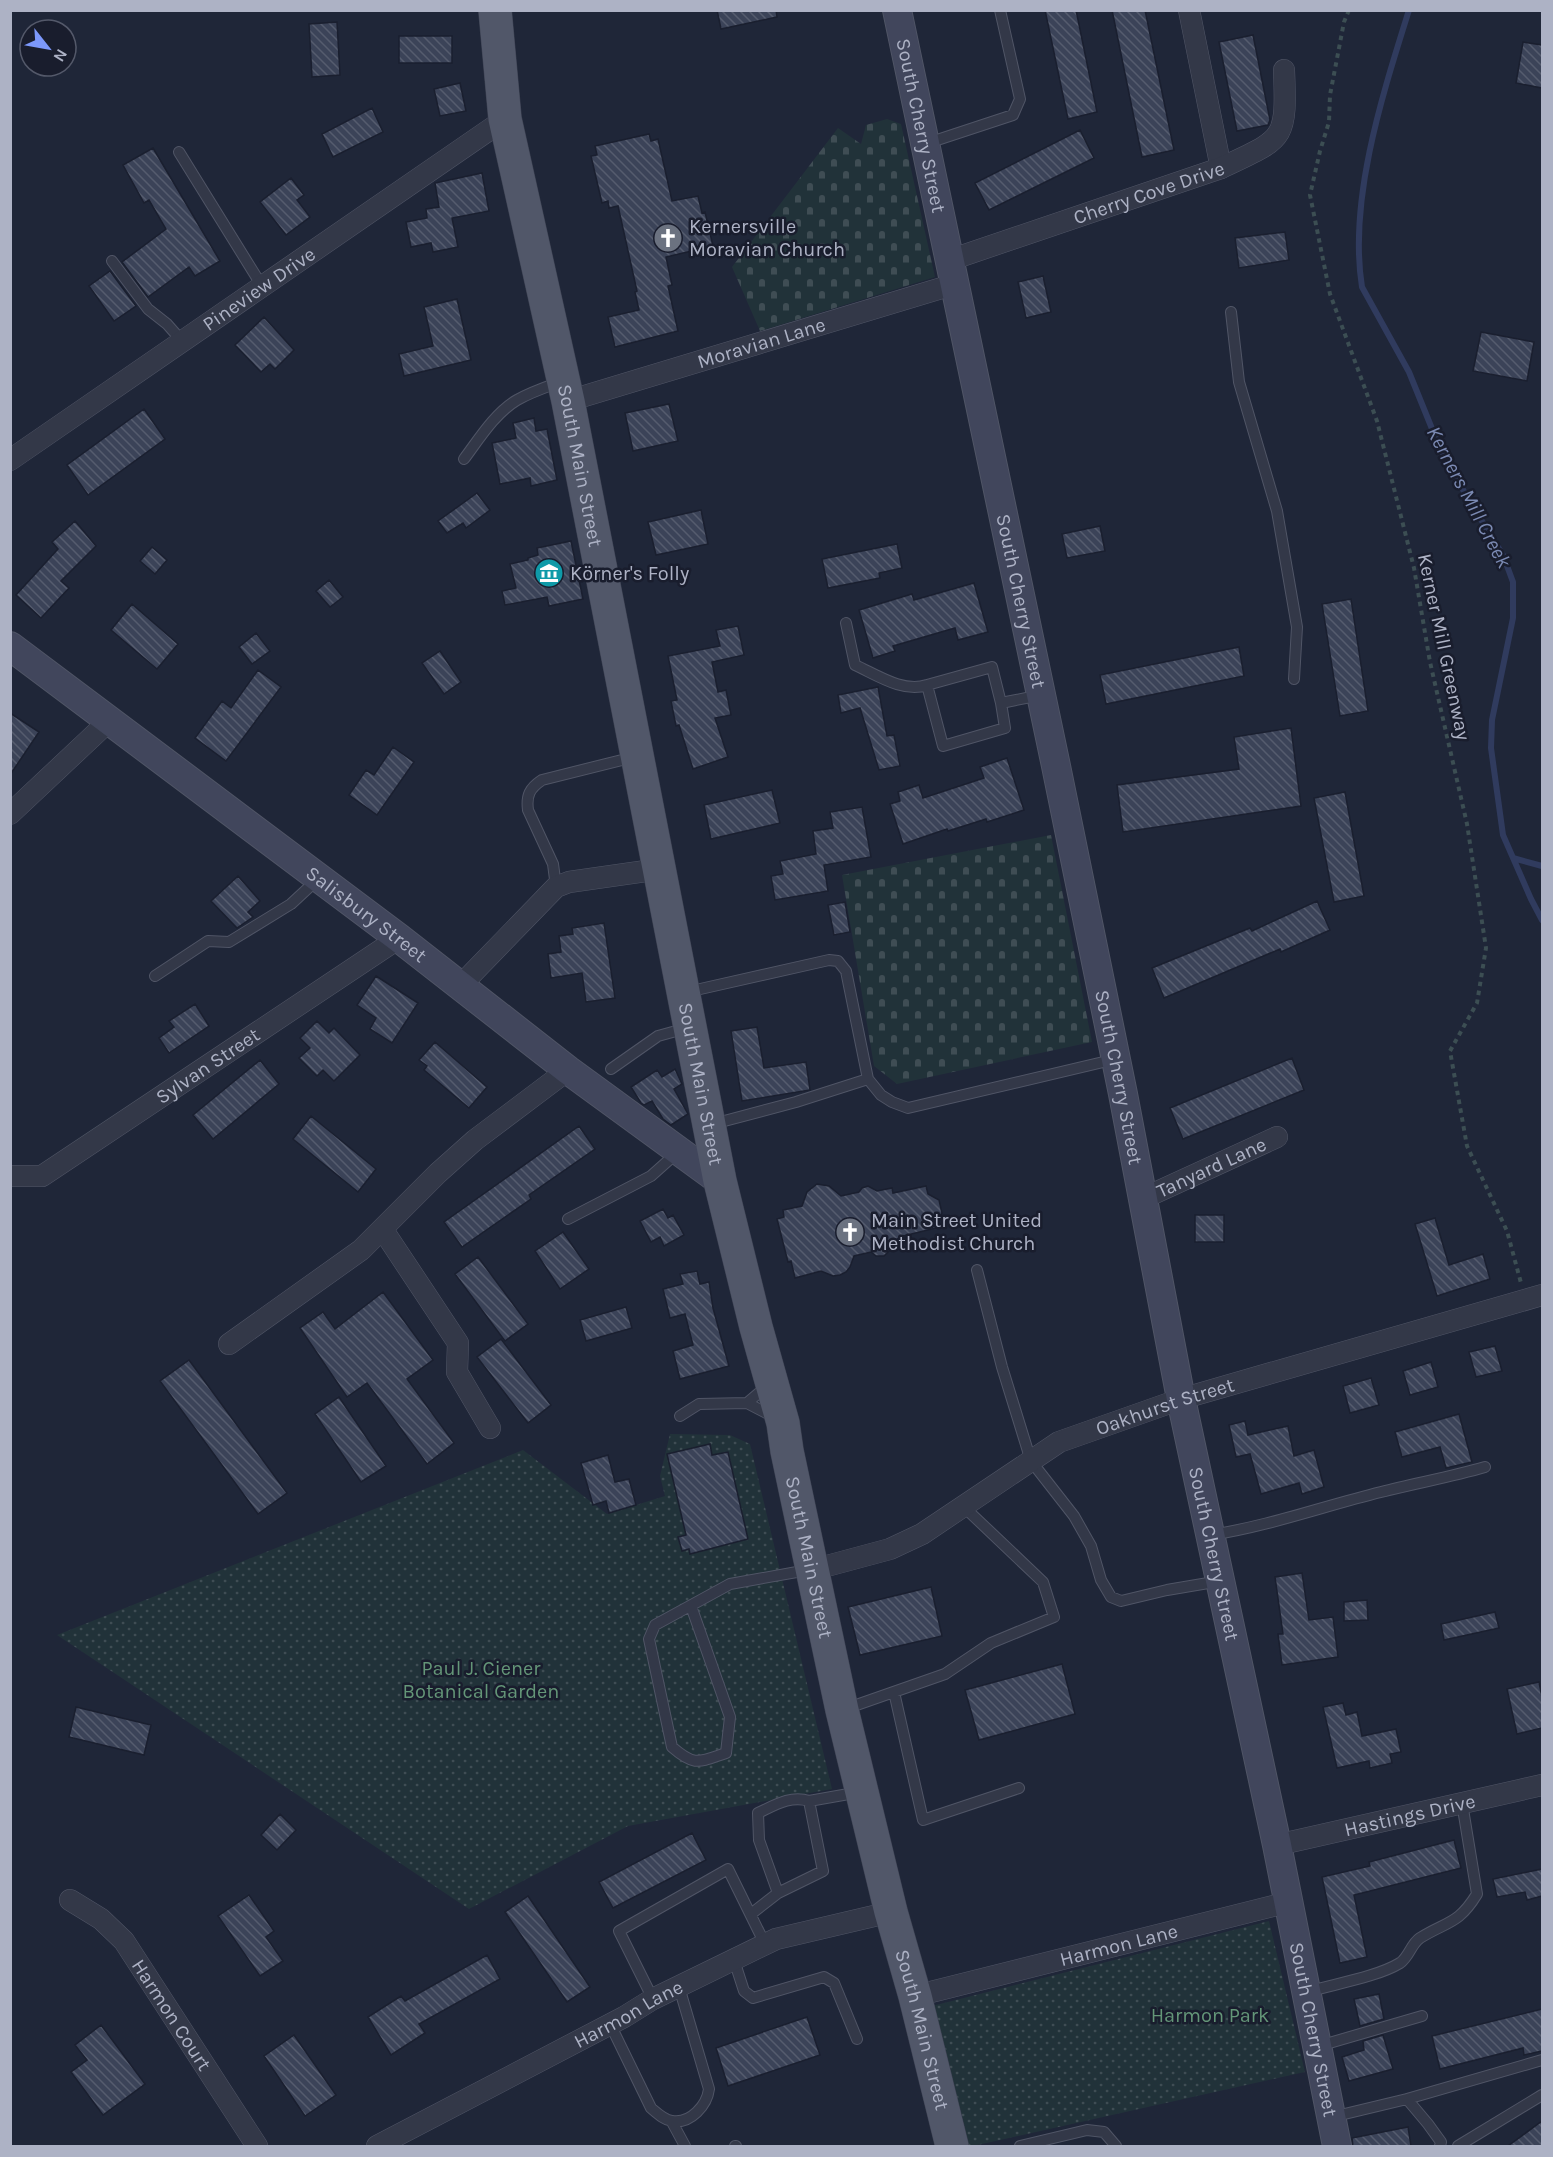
<svg xmlns="http://www.w3.org/2000/svg" width="1553" height="2157" font-family="Karla,sans-serif">
	<style>
		.cemetery { fill: url(#cemetery-stones) }
		.park { fill: url(#park-dots) }
		.lines { fill: none; stroke-linecap: round; stroke-linejoin: round }
		.stream { stroke: #303b5e; stroke-width: 6 }
		.building { fill: url(#building-back-hatch); stroke: #1a1f2f; stroke-width: 1.5 }
		.lane-casing { stroke: #505566; stroke-width: 12 }
		.street-casing { stroke: #505566; stroke-width: 22 }
		.secondary-casing { stroke: #505566; stroke-width: 30 }
		.primary-casing { stroke: #3c4152; stroke-width: 34 }
		.path { stroke: #3c4e53; stroke-width: 4; stroke-dasharray: 4.5 4.5; stroke-linecap: butt }
		.lane { stroke: #333848; stroke-width: 10 }
		.street { stroke: #333848; stroke-width: 21 }
		.secondary { stroke: #41465c; stroke-width: 28 }
		.primary { stroke: #515769; stroke-width: 33 }
		.labels { text-anchor: middle; dominant-baseline: central; stroke-width: 5; stroke-linejoin: round; paint-order: stroke }
		.street-label { font-size: 20px; fill: #adb2c5; stroke: #191d2d }
		.poi-label { font-size: 20px; fill: #adb2c5; stroke: #191d2d; text-anchor: start }
		.park-label { font-size: 20px; fill: #649678; stroke: #191d2d }
		.water-label { font-size: 21px; font-style: italic; fill: #7b8ab3; stroke: #191d2d }
	</style>
	<defs>
		<pattern id="cemetery-stones" width="16" height="16" patternUnits="userSpaceOnUse" patternTransform="scale(1.5)"><rect width="16" height="16" fill="#213239"/><path d="M2 7V4a2 2 0 0 1 4 0v3zM10 15v-3a2 2 0 0 1 4 0v3z" fill="#3f4d54"/></pattern>
		<pattern id="park-dots" width="8" height="8" patternUnits="userSpaceOnUse" patternTransform="scale(1.5)"><rect width="8" height="8" fill="#213239"/><path d="M2 2h.1M6 6h.1" fill="none" stroke="#3f4d54" stroke-width="1.8" stroke-linecap="round"/></pattern>
		<pattern id="building-back-hatch" width="6" height="6" patternUnits="userSpaceOnUse" patternTransform="scale(1.5)"><rect width="6" height="6" fill="#3b4358"/><path d="M-1 5l2 2M0 0l6 6M5-1l2 2" fill="none" stroke="#555c6e"/></pattern>
	</defs>
	<rect width="100%" height="100%" fill="#1f2638"/>
	<path class="cemetery" d="M 887,119 L 901,124 L 935,277 L 760,331 L 732,267 L 838,128 L 861,144 L 866,125 Z
		M 1051,835 L 1092,1042 L 897,1084 L 874,1066 L 842,875 Z"/>
	<path class="park" d="M 670,1434 L 730,1435 L 750,1444 L 832,1789 L 628,1826 L 469,1909 L 57,1635 L 523,1450 L 607,1514 L 665,1496 L 660,1476 Z
		M 1269,1921 L 1305,2072 L 973,2146 L 959,2146 L 932,2006 Z"/>
	<g class="lines">
		<path class="stream" d="M 1409,10 C 1383,93 1348,200 1362,287 L 1409,372 L 1439,446 L 1467,497 L 1503,555 L 1513,582 L 1513,618 L 1492,720 L 1491,748 L 1503,835 L 1531,899 L 1542,920
			M 1513,858 L 1542,866"/>
	</g>
	<path class="building" d="M 717,10 L 776,10 L 777,17 L 721,29 Z
		M 1045,10 L 1076,10 L 1097,112 L 1068,119 Z
		M 1112,10 L 1145,10 L 1174,150 L 1142,157 Z
		M 337,22 L 340,75 L 312,77 L 309,24 Z
		M 1253,35 L 1270,120 L 1268,125 L 1237,131 L 1219,42 Z
		M 399,36 L 452,36 L 452,63 L 399,63 Z
		M 1523,42 L 1542,45 L 1542,88 L 1516,83 Z
		M 460,83 L 466,111 L 440,116 L 434,89 Z
		M 372,108 L 383,132 L 333,157 L 322,134 Z
		M 1080,130 L 1094,158 L 989,210 L 975,183 Z
		M 649,134 L 651,141 L 658,139 L 672,201 L 698,196 L 702,213 L 705,212 L 713,246 L 666,257 L 672,285 L 668,286 L 678,331 L 615,347 L 608,317 L 639,310 L 635,292 L 637,291 L 618,206 L 609,208 L 608,201 L 602,203 L 591,156 L 597,155 L 595,146 Z
		M 153,148 L 220,261 L 195,276 L 189,267 L 148,297 L 122,262 L 166,229 L 149,200 L 144,203 L 123,165 Z
		M 482,173 L 489,211 L 452,218 L 458,247 L 433,252 L 431,243 L 411,247 L 406,222 L 427,218 L 426,209 L 439,207 L 435,183 Z
		M 291,178 L 304,195 L 297,200 L 310,217 L 286,235 L 260,202 Z
		M 1285,232 L 1289,260 L 1239,268 L 1235,238 Z
		M 110,271 L 136,306 L 114,321 L 89,286 Z
		M 1043,276 L 1051,312 L 1026,318 L 1018,282 Z
		M 457,299 L 471,360 L 404,376 L 399,354 L 433,346 L 424,307 Z
		M 264,317 L 294,350 L 275,369 L 270,364 L 261,372 L 235,345 Z
		M 1481,332 L 1534,342 L 1527,381 L 1473,371 Z
		M 669,404 L 678,441 L 633,451 L 625,413 Z
		M 144,409 L 165,439 L 88,495 L 67,465 Z
		M 534,418 L 536,431 L 547,429 L 557,480 L 531,486 L 530,478 L 500,484 L 492,443 L 516,438 L 513,423 Z
		M 477,493 L 490,510 L 466,528 L 463,523 L 447,533 L 438,521 Z
		M 701,510 L 708,544 L 656,555 L 648,522 Z
		M 75,521 L 96,546 L 61,581 L 69,588 L 41,618 L 16,595 L 58,549 L 52,542 Z
		M 1100,526 L 1105,551 L 1067,558 L 1062,534 Z
		M 571,541 L 583,599 L 549,606 L 547,597 L 505,605 L 502,591 L 516,588 L 510,564 L 528,560 L 528,558 L 538,555 L 537,548 Z
		M 897,544 L 902,568 L 879,573 L 880,578 L 828,588 L 822,559 Z
		M 152,547 L 167,560 L 155,574 L 140,561 Z
		M 329,580 L 343,597 L 330,607 L 316,591 Z
		M 974,583 L 988,632 L 958,640 L 955,628 L 893,646 L 895,651 L 873,658 L 859,610 L 912,594 L 914,600 Z
		M 1351,599 L 1368,711 L 1340,716 L 1322,604 Z
		M 132,604 L 178,644 L 157,669 L 111,630 Z
		M 738,626 L 744,655 L 712,662 L 718,692 L 726,690 L 731,715 L 715,718 L 728,757 L 693,769 L 679,725 L 676,726 L 671,701 L 677,700 L 668,656 L 720,646 L 716,630 Z
		M 256,633 L 270,651 L 252,664 L 239,647 Z
		M 1239,647 L 1244,676 L 1106,704 L 1100,675 Z
		M 440,651 L 461,682 L 444,694 L 422,663 Z
		M 258,670 L 281,687 L 226,761 L 195,738 L 222,701 L 231,708 Z
		M 878,687 L 887,736 L 894,735 L 900,766 L 879,770 L 860,708 L 841,713 L 838,695 Z
		M 10,713 L 39,732 L 10,775 Z
		M 1291,728 L 1301,806 L 1123,832 L 1117,785 L 1239,769 L 1234,737 Z
		M 393,747 L 414,762 L 377,815 L 349,795 L 366,770 L 374,775 Z
		M 1007,758 L 1024,810 L 987,822 L 986,819 L 948,831 L 947,829 L 903,844 L 890,804 L 900,801 L 898,792 L 919,785 L 923,798 L 984,778 L 980,767 Z
		M 772,790 L 780,823 L 711,839 L 704,805 Z
		M 1345,792 L 1364,896 L 1334,902 L 1314,798 Z
		M 862,807 L 871,857 L 824,865 L 828,891 L 775,900 L 771,876 L 783,874 L 780,861 L 816,854 L 813,831 L 833,828 L 830,812 Z
		M 238,876 L 260,901 L 248,912 L 253,917 L 237,928 L 211,901 Z
		M 1317,901 L 1330,930 L 1281,952 L 1280,949 L 1164,998 L 1152,968 L 1250,928 L 1252,931 Z
		M 845,902 L 850,932 L 834,935 L 828,905 Z
		M 604,923 L 615,998 L 586,1002 L 582,973 L 551,978 L 548,954 L 561,952 L 559,936 L 573,934 L 572,928 Z
		M 376,976 L 418,1003 L 392,1043 L 370,1029 L 376,1018 L 357,1005 Z
		M 195,1004 L 209,1026 L 169,1053 L 159,1038 L 174,1027 L 169,1021 Z
		M 317,1021 L 329,1033 L 334,1028 L 360,1055 L 334,1081 L 323,1070 L 317,1076 L 299,1058 L 310,1048 L 300,1038 Z
		M 757,1027 L 764,1068 L 806,1062 L 810,1090 L 742,1101 L 731,1031 Z
		M 435,1042 L 487,1087 L 469,1108 L 424,1070 L 427,1066 L 419,1060 Z
		M 1292,1058 L 1304,1090 L 1183,1139 L 1170,1108 Z
		M 260,1060 L 279,1084 L 213,1139 L 193,1115 Z
		M 675,1069 L 682,1084 L 674,1089 L 688,1114 L 671,1125 L 663,1119 L 652,1101 L 644,1105 L 641,1103 L 631,1087 L 657,1070 L 662,1077 Z
		M 311,1116 L 376,1169 L 358,1192 L 293,1139 Z
		M 579,1126 L 595,1149 L 529,1195 L 531,1199 L 462,1247 L 444,1222 Z
		M 817,1184 L 829,1186 L 841,1196 L 859,1192 L 862,1188 L 868,1186 L 877,1191 L 892,1188 L 893,1193 L 926,1186 L 928,1194 L 939,1200 L 942,1213 L 935,1224 L 936,1228 L 903,1236 L 904,1241 L 891,1244 L 889,1251 L 884,1256 L 876,1256 L 871,1252 L 854,1256 L 850,1267 L 846,1272 L 840,1275 L 833,1276 L 821,1271 L 795,1278 L 791,1261 L 788,1262 L 777,1219 L 784,1217 L 783,1210 L 802,1206 L 807,1192 Z
		M 663,1209 L 668,1218 L 673,1215 L 684,1235 L 664,1246 L 660,1237 L 651,1242 L 640,1221 Z
		M 1195,1215 L 1224,1215 L 1224,1242 L 1195,1242 Z
		M 1435,1218 L 1449,1265 L 1483,1254 L 1490,1279 L 1437,1296 L 1415,1224 Z
		M 563,1232 L 589,1269 L 560,1289 L 535,1251 Z
		M 478,1257 L 528,1324 L 505,1341 L 455,1274 Z
		M 697,1271 L 700,1284 L 709,1282 L 713,1308 L 729,1366 L 680,1379 L 673,1351 L 693,1345 L 685,1314 L 670,1318 L 663,1289 L 683,1284 L 680,1274 Z
		M 383,1292 L 433,1360 L 407,1379 L 454,1443 L 427,1464 L 367,1383 L 347,1397 L 300,1328 L 323,1312 L 335,1329 Z
		M 626,1307 L 632,1328 L 586,1341 L 580,1320 Z
		M 501,1339 L 551,1405 L 528,1423 L 477,1357 Z
		M 1495,1346 L 1502,1371 L 1476,1377 L 1469,1352 Z
		M 189,1360 L 287,1493 L 258,1514 L 160,1381 Z
		M 1431,1362 L 1438,1387 L 1410,1395 L 1403,1371 Z
		M 1371,1378 L 1379,1405 L 1350,1413 L 1343,1386 Z
		M 339,1397 L 386,1466 L 361,1482 L 315,1414 Z
		M 1459,1414 L 1472,1462 L 1446,1468 L 1440,1447 L 1402,1457 L 1395,1432 Z
		M 1245,1421 L 1248,1435 L 1288,1426 L 1294,1456 L 1314,1450 L 1324,1487 L 1302,1494 L 1299,1483 L 1261,1494 L 1250,1454 L 1236,1457 L 1229,1425 Z
		M 710,1444 L 712,1455 L 728,1452 L 748,1539 L 690,1554 L 689,1549 L 682,1551 L 678,1537 L 686,1535 L 667,1454 Z
		M 608,1455 L 615,1482 L 629,1479 L 636,1505 L 609,1513 L 606,1501 L 593,1505 L 581,1463 Z
		M 1302,1573 L 1309,1620 L 1333,1617 L 1338,1657 L 1282,1665 L 1278,1634 L 1283,1634 L 1275,1577 Z
		M 931,1587 L 942,1636 L 860,1655 L 848,1607 Z
		M 1367,1600 L 1368,1620 L 1344,1621 L 1344,1602 Z
		M 1495,1612 L 1499,1628 L 1444,1640 L 1441,1624 Z
		M 1062,1664 L 1075,1714 L 979,1740 L 965,1690 Z
		M 1539,1682 L 1542,1697 L 1542,1728 L 1517,1734 L 1507,1689 Z
		M 1343,1703 L 1346,1715 L 1357,1712 L 1362,1736 L 1396,1729 L 1401,1752 L 1390,1754 L 1392,1763 L 1370,1768 L 1369,1761 L 1337,1768 L 1323,1707 Z
		M 76,1707 L 151,1725 L 144,1755 L 69,1737 Z
		M 280,1814 L 296,1830 L 277,1850 L 261,1835 Z
		M 692,1833 L 706,1860 L 613,1908 L 599,1882 Z
		M 1454,1840 L 1461,1868 L 1354,1895 L 1367,1957 L 1340,1963 L 1322,1877 L 1370,1866 L 1369,1862 Z
		M 1542,1869 L 1542,1896 L 1527,1900 L 1525,1892 L 1497,1897 L 1493,1879 Z
		M 249,1895 L 274,1931 L 266,1937 L 283,1961 L 260,1976 L 218,1916 Z
		M 528,1896 L 590,1987 L 567,2002 L 505,1912 Z
		M 487,1955 L 500,1979 L 419,2024 L 425,2033 L 391,2055 L 368,2017 L 401,1996 L 405,2001 Z
		M 1379,1994 L 1384,2019 L 1360,2026 L 1354,1999 Z
		M 1542,2009 L 1542,2051 L 1524,2055 L 1523,2048 L 1440,2069 L 1432,2036 Z
		M 807,2017 L 820,2055 L 728,2086 L 716,2048 Z
		M 101,2025 L 145,2084 L 103,2115 L 71,2072 L 87,2060 L 75,2045 Z
		M 294,2035 L 336,2095 L 305,2116 L 264,2056 Z
		M 1383,2035 L 1393,2069 L 1349,2081 L 1342,2057 L 1364,2050 L 1363,2041 Z
		M 1542,2121 L 1542,2146 L 1508,2146 Z
		M 1408,2127 L 1411,2146 L 1353,2146 L 1352,2138 Z"/>
	<g class="lines">
		<g class="lane-casing">
			<path id="lane" d="M 928,143 L 1013,115 L 1020,99 L 1000,10
				M 179,152 L 262,286
				M 112,261 L 148,309 L 167,324 L 182,341
				M 1231,312 L 1239,382 L 1277,511 L 1297,627 L 1294,679
				M 464,459 C 479,439 495,413 517,400 C 531,392 546,387 560,382
				M 846,623 L 855,665 C 877,675 903,693 927,685
				M 1001,703 L 992,667 L 927,685 L 943,746 L 1005,728 L 1001,703 L 1041,695
				M 556,887 L 553,864 L 528,810 C 526,795 530,788 542,780 L 634,757
				M 155,976 L 208,941 L 229,942 L 291,904 L 319,878
				M 687,992 L 829,960 L 838,961 L 846,971 L 868,1079 L 881,1095 L 892,1102 L 908,1108 L 1116,1059
				M 611,1069 L 658,1036 L 687,1028
				M 713,1124 L 796,1102 L 868,1079
				M 568,1219 L 651,1176 L 679,1151
				M 977,1270 L 1002,1367 L 1031,1461 L 1074,1516 L 1091,1546 L 1101,1580 L 1111,1597 L 1121,1601 L 1167,1590 L 1220,1581
				M 767,1386 L 747,1403 L 774,1417
				M 680,1416 L 699,1404 L 747,1403
				M 1211,1535 C 1269,1526 1324,1506 1381,1492 C 1416,1483 1451,1477 1485,1467
				M 691,1606 L 730,1717 L 726,1753 C 699,1762 695,1767 672,1747 L 649,1639 L 655,1625 L 730,1584 L 808,1570
				M 894,1692 L 923,1820 L 1019,1788
				M 845,1709 L 945,1674 L 991,1643 L 1054,1617 L 1043,1582 L 963,1506
				M 778,1893 L 759,1840 L 758,1813 C 775,1805 791,1795 809,1801
				M 751,1914 L 778,1893 L 823,1871 L 809,1801 L 860,1792
				M 734,1960 L 744,1991 L 753,1998 L 824,1977 L 834,1983 L 857,2039
				M 1307,1992 C 1334,1984 1377,1977 1400,1963 C 1409,1957 1411,1944 1420,1938 C 1447,1921 1458,1925 1477,1894 L 1462,1803
				M 653,1999 L 619,1931 L 728,1869 L 765,1944
				M 610,2024 L 651,2108 C 657,2113 664,2120 672,2121 C 691,2124 707,2105 709,2089 L 679,1987
				M 1319,2046 L 1422,2016
				M 1407,2099 L 1542,2060
				M 1332,2117 L 1407,2099 L 1428,2124 L 1441,2142 L 1440,2146
				M 672,2122 L 685,2146
				M 735,2146 L 736,2146
				M 1020,2146 L 1087,2130 L 1104,2132 L 1116,2146
				M 1458,2146 L 1542,2095"/>
		</g>
		<g class="street-casing">
			<g id="street">
				<path d="M 1189,10 L 1221,168"/>
				<path id="s1" d="M 950,260 L 1221,168 C 1284,138 1287,142 1284,70"/>
				<path id="s2" d="M 568,401 L 955,284"/>
				<path id="s3" d="M 10,460 L 505,119"/>
				<path d="M 10,814 L 109,721"/>
				<path d="M 460,986 L 556,887 L 569,882 L 660,869"/>
				<path id="s4" d="M 10,1176 L 42,1176 L 399,938"/>
				<path id="s5" d="M 1144,1198 L 1277,1137"/>
				<path d="M 383,1230 L 458,1343 L 457,1372 L 490,1428"/>
				<path d="M 229,1344 L 361,1250 L 438,1173 L 475,1140 L 568,1070"/>
				<path id="s6" d="M 812,1570 L 890,1549 L 922,1534 L 1059,1442 L 1181,1399 L 1542,1295"/>
				<path id="s7" d="M 1277,1845 L 1542,1785"/>
				<path id="s8" d="M 70,1900 L 101,1919 L 124,1941 L 257,2146"/>
				<path id="s9" d="M 915,1996 L 1289,1902"/>
				<path id="s10" d="M 377,2146 L 624,2017 L 653,1999 L 776,1939 L 891,1912"/>
			</g>
		</g>
		<g class="secondary-casing">
			<g id="secondary">
				<path id="s11" d="M 897,10 L 1056,766 L 1123,1094 L 1181,1399 L 1277,1845 L 1337,2146"/>
				<path id="s12" d="M 10,646 L 399,938 L 568,1070 L 720,1181"/>
			</g>
		</g>
		<g class="primary-casing">
			<g id="primary">
				<path id="s13" d="M 495,10 L 505,119 L 568,401 L 720,1181 L 756,1327 L 783,1423 L 787,1451 L 842,1710 L 891,1912 L 915,1996 L 952,2146"/>
			</g>
		</g>
		<path class="path" d="M 1349,10 L 1344,22 L 1330,95 L 1329,122 L 1320,151 L 1310,195 L 1330,294 L 1377,421 L 1414,568 L 1430,662 L 1467,824 L 1486,948 L 1477,1003 L 1450,1051 L 1467,1146 L 1507,1231 L 1521,1283"/>
		<use href="#lane" class="lane"/>
		<use href="#street" class="street"/>
		<use href="#secondary" class="secondary"/>
		<use href="#primary" class="primary"/>
	</g>
	<defs>
		<g id="church-disc" transform="scale(1.5)"><circle r="9.5" fill="#6b7280" stroke="#191d2d"/><path d="M-1.2-6h2.4v3.5h3.3v2.4h-3.3V6h-2.4V-.1h-3.3v-2.4h3.3Z" fill="#fff"/></g>
		<g id="museum-disc" transform="scale(1.5)"><circle r="9.5" fill="#0f9aa8" stroke="#191d2d"/><path d="M0-6L6-3V-2H-6V-3ZM-5-1h2V3h-2ZM-1-1h2V3h-2ZM3-1h2V3H3ZM-6 4H6V6H-6Z" fill="#fff"/></g>
	</defs>
	<g fill-rule="evenodd">
		<use href="#church-disc" x="668" y="238"/>
		<use href="#museum-disc" x="549" y="573"/>
		<use href="#church-disc" x="850" y="1232"/>
	</g>
	<g class="labels">
		<g class="street-label">
			<text stroke="none"><textPath href="#s11" startOffset="118">South Cherry Street</textPath></text>
			<text stroke="none"><textPath href="#s1" startOffset="210">Cherry Cove Drive</textPath></text>
			<text stroke="none"><textPath href="#s3" startOffset="302">Pineview Drive</textPath></text>
			<text stroke="none"><textPath href="#s2" startOffset="202">Moravian Lane</textPath></text>
			<text stroke="none"><textPath href="#s13" startOffset="464">South Main Street</textPath></text>
			<text stroke="none"><textPath href="#s11" startOffset="604">South Cherry Street</textPath></text>
			<text transform="translate(1444 647) rotate(78)">Kerner Mill Greenway</text>
			<text stroke="none"><textPath href="#s12" startOffset="446">Salisbury Street</textPath></text>
			<text stroke="none"><textPath href="#s4" startOffset="231">Sylvan Street</textPath></text>
			<text stroke="none"><textPath href="#s11" startOffset="1090">South Cherry Street</textPath></text>
			<text stroke="none"><textPath href="#s13" startOffset="1094">South Main Street</textPath></text>
			<text stroke="none"><textPath href="#s5" startOffset="74">Tanyard Lane</textPath></text>
			<text stroke="none"><textPath href="#s6" startOffset="393">Oakhurst Street</textPath></text>
			<text stroke="none"><textPath href="#s11" startOffset="1576">South Cherry Street</textPath></text>
			<text stroke="none"><textPath href="#s13" startOffset="1580">South Main Street</textPath></text>
			<text stroke="none"><textPath href="#s7" startOffset="136">Hastings Drive</textPath></text>
			<text stroke="none"><textPath href="#s9" startOffset="210">Harmon Lane</textPath></text>
			<text stroke="none"><textPath href="#s10" startOffset="284">Harmon Lane</textPath></text>
			<text stroke="none"><textPath href="#s8" startOffset="156">Harmon Court</textPath></text>
			<text stroke="none"><textPath href="#s13" startOffset="2066">South Main Street</textPath></text>
			<text stroke="none"><textPath href="#s11" startOffset="2062">South Cherry Street</textPath></text>
		</g>
		<g class="poi-label">
			<text x="689" y="226">Kernersville<tspan x="689" dy="23">Moravian Church</tspan></text>
			<text x="570" y="573">Körner's Folly</text>
			<text x="871" y="1220">Main Street United<tspan x="871" dy="23">Methodist Church</tspan></text>
		</g>
		<g class="park-label">
			<text x="481" y="1668">Paul J. Ciener<tspan x="481" dy="23">Botanical Garden</tspan></text>
			<text x="1210" y="2015">Harmon Park</text>
		</g>
		<g class="water-label">
			<text transform="translate(1469 497) rotate(62)">Kerners Mill Creek</text>
		</g>
	</g>
	<rect width="1553" height="2157" fill="none" stroke="#adb2c5" stroke-width="24"/>
	<g transform="translate(48 48) rotate(121)"><circle r="28" fill="#191d2d" stroke="#54596a" stroke-width="1.5"/>
	<path d="M0-4.5L10 22L0 15L-10 22Z" fill="#7c98fb"/>
	<text y="-9" font-size="16" font-weight="bold" text-anchor="middle" fill="#adb2c5">N</text>
	</g>
</svg>
